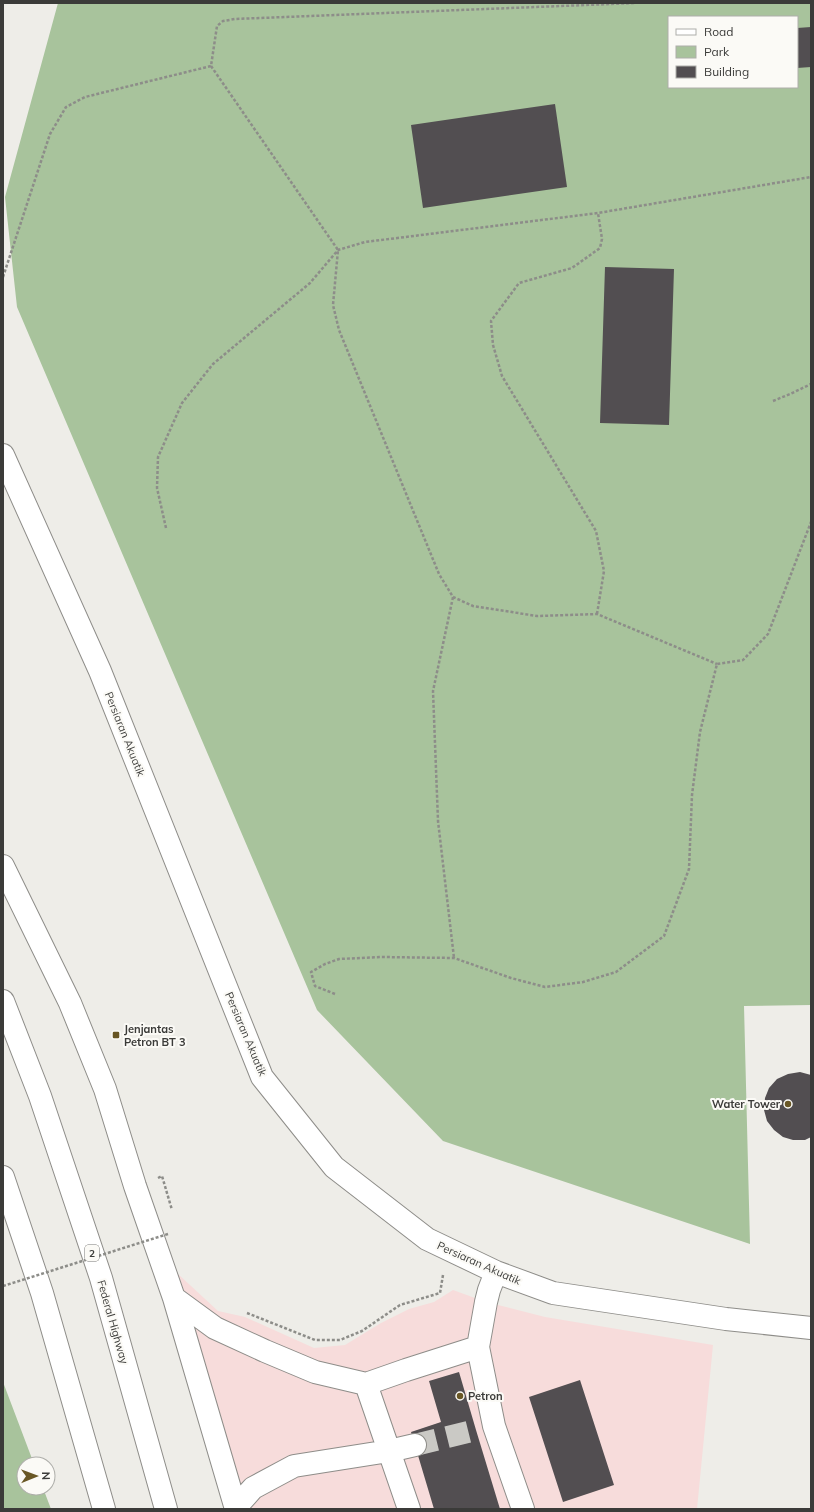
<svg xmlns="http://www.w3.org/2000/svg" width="814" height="1512" font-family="Mulish,sans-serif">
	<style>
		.commercial { fill: #f7dcdb }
		.green { fill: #a8c39c; fill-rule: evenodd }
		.building { fill: #524e51 }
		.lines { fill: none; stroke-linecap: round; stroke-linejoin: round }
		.minor-tunnel { stroke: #cac9c5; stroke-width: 22; stroke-dasharray: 22 11; stroke-linecap: butt }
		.minor-casing { stroke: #8e8d89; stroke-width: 24 }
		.highway-casing { stroke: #8e8d89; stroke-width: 24 }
		.path { stroke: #8d8d89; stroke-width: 2.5; stroke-dasharray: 3 2; stroke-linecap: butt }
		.minor { stroke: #fff; stroke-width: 22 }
		.highway { stroke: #fff; stroke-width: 22 }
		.path-bridge { stroke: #8d8d89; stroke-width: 2.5; stroke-dasharray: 3 2; stroke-linecap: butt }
		.poi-dot { fill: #695725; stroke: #fbfaf6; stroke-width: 1.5 }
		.labels { text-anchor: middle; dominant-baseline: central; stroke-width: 4; stroke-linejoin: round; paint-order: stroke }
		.shield { fill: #fbfaf6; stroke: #757472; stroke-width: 1 }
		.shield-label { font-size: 10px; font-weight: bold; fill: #3b3b39 }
		.street-label { font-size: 11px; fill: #3b3b39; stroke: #fbfaf6 }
		.poi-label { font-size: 11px; font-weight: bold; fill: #3b3b39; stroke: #fbfaf6; text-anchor: start }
	</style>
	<rect width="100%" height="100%" fill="#eeede8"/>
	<path class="commercial" d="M 177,1273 L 218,1311 L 245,1317 L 314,1348 L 345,1345 L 381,1323 L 409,1309 L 434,1302 L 453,1290 L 486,1302 L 545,1317 L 713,1345 L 697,1509 L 247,1509 L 226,1444 Z"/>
	<path class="green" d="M 58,3 L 811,3 L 811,1005 L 744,1006 L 750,1244 L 443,1141 L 317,1010 L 17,307 L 5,197 ZM 669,17 L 797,17 L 797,87 L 669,87 Z
		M 3,1382 L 34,1464 L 24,1464 L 24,1488 L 43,1488 L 51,1509 L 3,1509 Z"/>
	<path class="building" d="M 811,27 L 811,67 L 797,68 L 797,28 Z
		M 555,104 L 567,187 L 423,208 L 411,125 Z
		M 605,267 L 674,269 L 669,425 L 600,423 Z
		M 800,1072 L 811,1075 L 811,1137 L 805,1140 L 793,1140 L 783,1137 L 774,1130 L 767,1121 L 764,1110 L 765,1098 L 769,1088 L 777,1079 L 788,1074 Z
		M 459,1372 L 476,1430 L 500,1509 L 434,1509 L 411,1432 L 441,1422 L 429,1381 Z
		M 580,1380 L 614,1485 L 563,1502 L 529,1397 Z"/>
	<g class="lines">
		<path class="minor-tunnel" d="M 415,1445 L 476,1430"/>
		<g class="minor-casing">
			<path id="minor" d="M 3,455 L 100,671 L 262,1077 L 334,1167 L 427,1239 L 496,1272 L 553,1293 L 726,1319 L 811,1328
				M 3,866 L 70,1003 L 105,1089 L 135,1186 L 174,1298 L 236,1509
				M 496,1272 L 489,1290 L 486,1302 L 478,1347 L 494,1426 L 523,1509
				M 174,1298 L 215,1328 L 265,1351 L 315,1372 L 366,1384 L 406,1370 L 478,1347
				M 366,1384 L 409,1509
				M 236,1507 L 253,1488 L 294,1466 L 389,1451 L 415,1445"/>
		</g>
		<g class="highway-casing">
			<path id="highway" d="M 3,1001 L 40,1096 L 101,1278 L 166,1509
				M 3,1177 L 42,1293 L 104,1509"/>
		</g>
		<path class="path" d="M 211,66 L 338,250 L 333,305 L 339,330 L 439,574 L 453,597 L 473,606 L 537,616 L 597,614 L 717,664
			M 3,277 L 50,134 L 66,107 L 85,97 L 211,66 L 217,26 L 223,21 L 235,19 L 636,3
			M 773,401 L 790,394 L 811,384
			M 166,528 L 157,488 L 158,457 L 182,403 L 213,364 L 310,283 L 338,250 L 365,242 L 598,213 L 811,177
			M 453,597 L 433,691 L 438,821 L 454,958
			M 597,614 L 604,571 L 596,531 L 502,376 L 493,345 L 491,321 L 519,283 L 572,268 L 600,248 L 602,239 L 598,213
			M 335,994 L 315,986 L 311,972 L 325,964 L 339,959 L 381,957 L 454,958 L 511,978 L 545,987 L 583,982 L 616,972 L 664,936 L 689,869 L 692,795 L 700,732 L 717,664 L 743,660 L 768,634 L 811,522
			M 158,1178 L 162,1176 L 172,1210
			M 247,1313 L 315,1340 L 340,1340 L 362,1331 L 400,1305 L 440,1293 L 443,1275"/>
		<use href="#minor" class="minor"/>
		<use href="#highway" class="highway"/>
		<path class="path-bridge" d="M 3,1286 L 168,1234"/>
	</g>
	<g class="poi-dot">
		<rect x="112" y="1031" width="8" height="8" rx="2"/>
		<circle cx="788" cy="1104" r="4"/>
		<circle cx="460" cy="1396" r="4"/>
	</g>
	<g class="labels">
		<rect class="shield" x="85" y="1245" width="14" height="16" rx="3"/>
		<g class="shield-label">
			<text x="92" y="1253">2</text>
		</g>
		<g class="street-label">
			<text transform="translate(125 734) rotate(68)">Persiaran Akuatik</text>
			<text transform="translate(246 1034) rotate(67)">Persiaran Akuatik</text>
			<text transform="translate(479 1263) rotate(24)">Persiaran Akuatik</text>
			<text transform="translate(113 1322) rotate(74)">Federal Highway</text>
		</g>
		<g class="poi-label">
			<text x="124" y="1029">Jenjantas<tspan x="124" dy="13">Petron BT 3</tspan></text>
			<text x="780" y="1104" text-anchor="end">Water Tower</text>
			<text x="468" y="1396">Petron</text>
		</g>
	</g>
	<rect width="814" height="1512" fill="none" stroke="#3b3b39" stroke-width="8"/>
	<rect x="668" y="16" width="130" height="72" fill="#fbfaf6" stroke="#aeaeaa"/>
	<rect x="676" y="29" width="20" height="6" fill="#ffffff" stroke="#aeaeaa"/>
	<text x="704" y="36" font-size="12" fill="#3b3b39">Road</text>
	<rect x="676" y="46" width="20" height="12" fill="#a8c39c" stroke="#aeaeaa"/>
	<text x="704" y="56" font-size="12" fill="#3b3b39">Park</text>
	<rect x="676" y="66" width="20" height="12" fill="#524e51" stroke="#aeaeaa"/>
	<text x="704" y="76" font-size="12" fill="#3b3b39">Building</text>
	<g transform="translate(36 1476) rotate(89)"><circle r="19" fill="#fbfaf6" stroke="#aeaeaa"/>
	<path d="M0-3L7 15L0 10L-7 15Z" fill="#695725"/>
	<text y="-6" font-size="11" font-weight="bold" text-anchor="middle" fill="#3b3b39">N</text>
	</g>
</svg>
